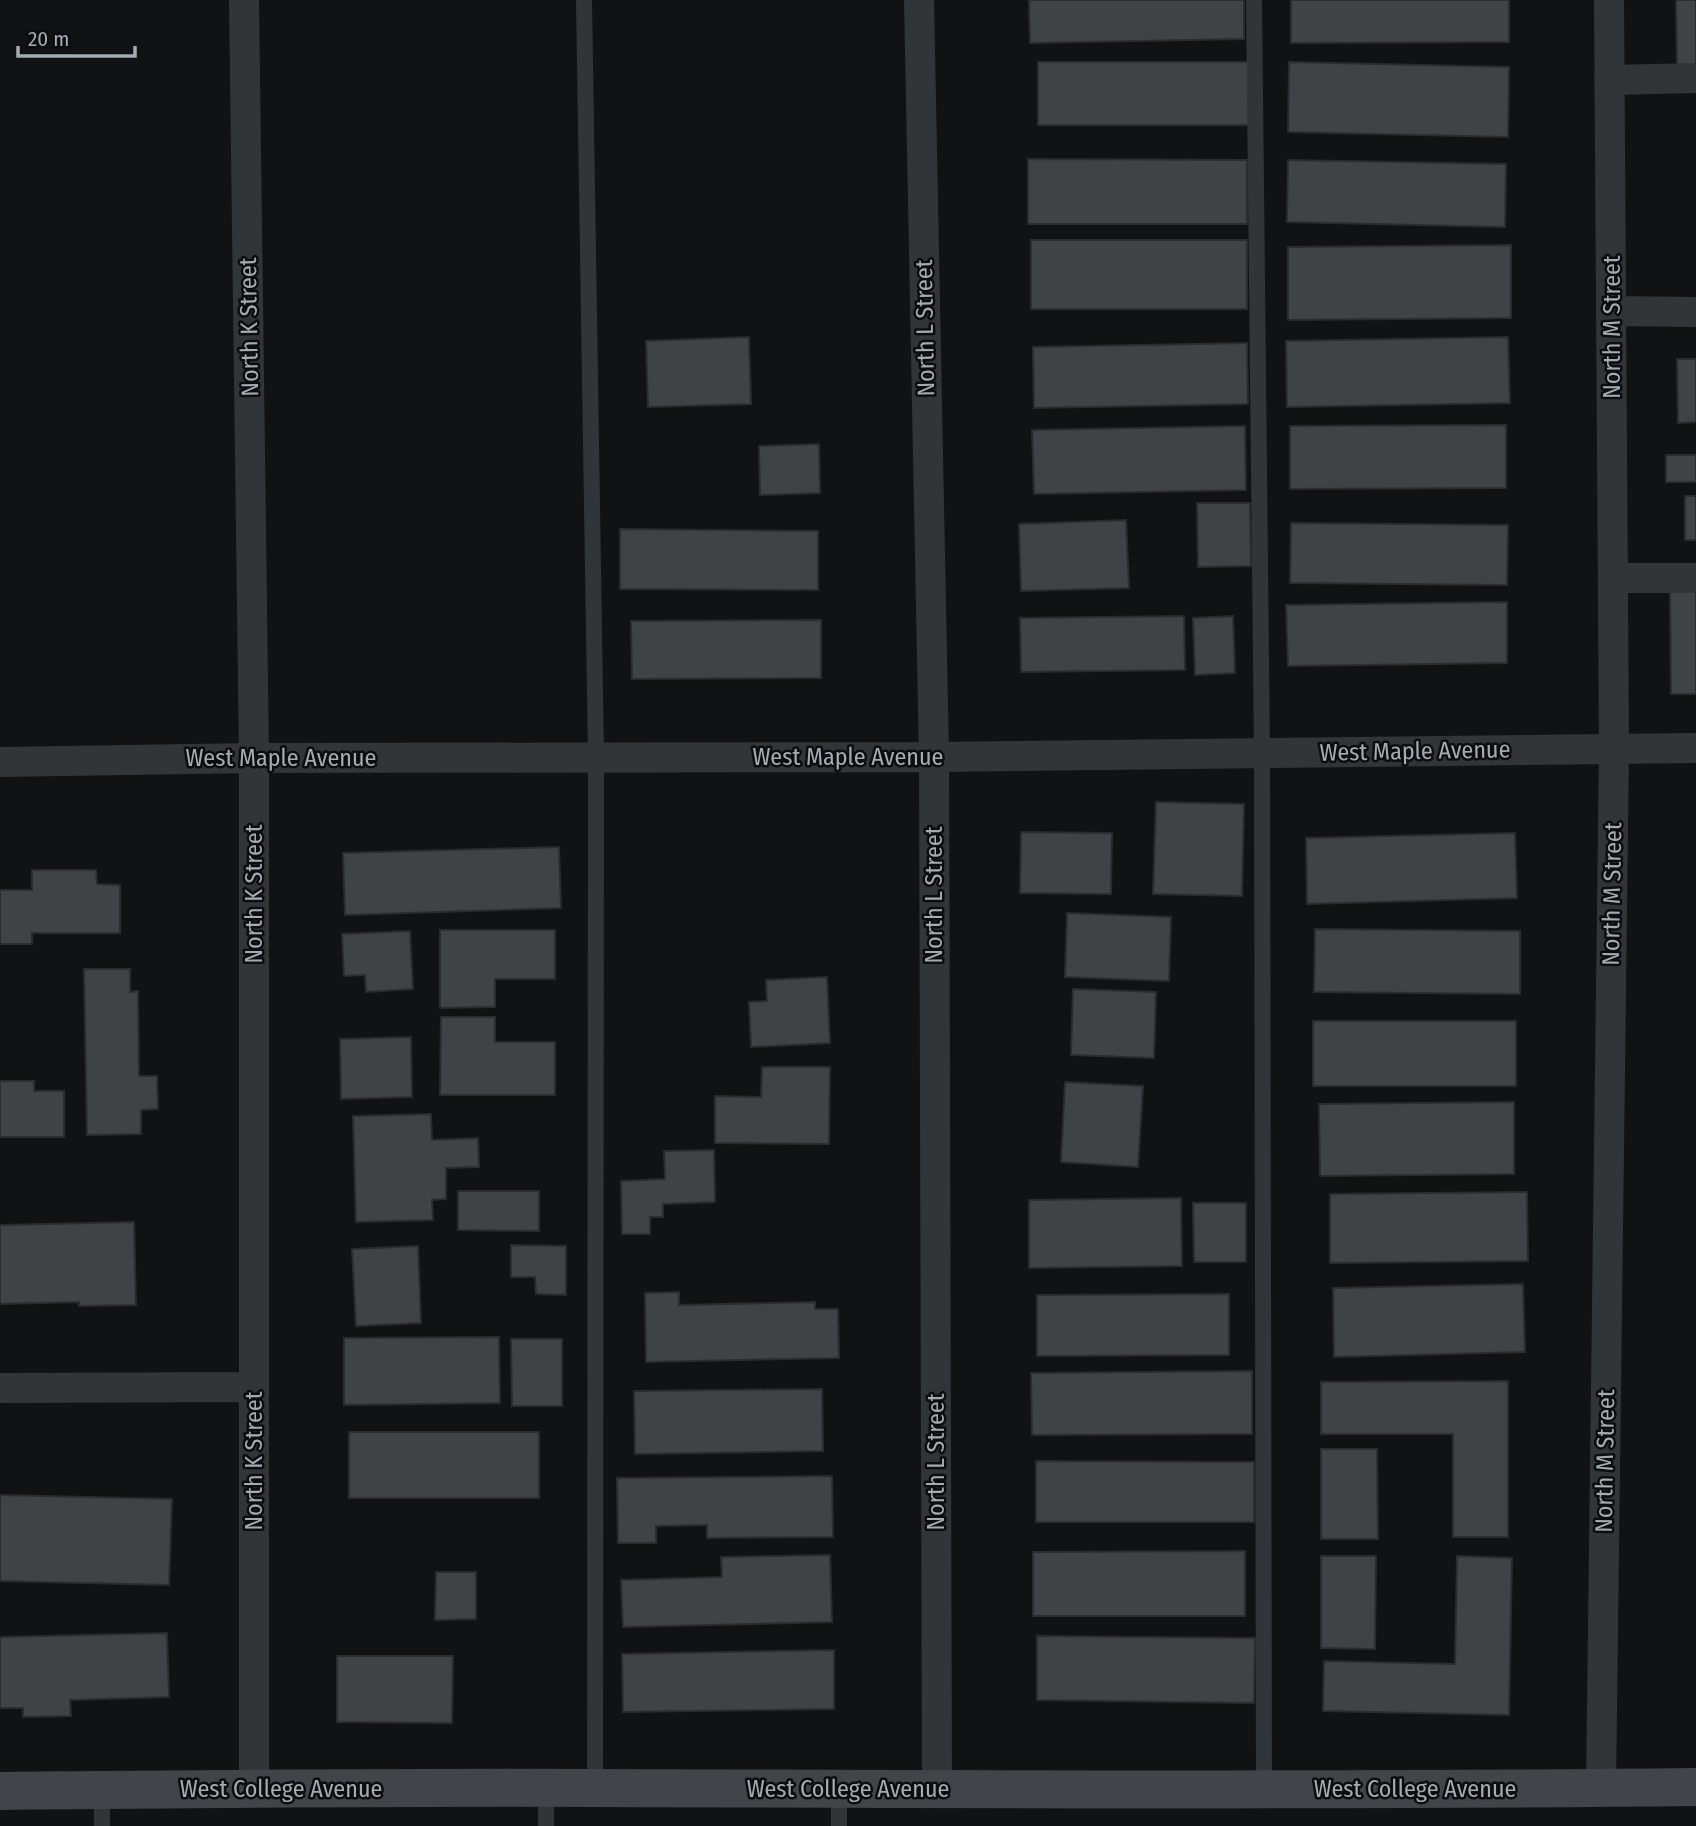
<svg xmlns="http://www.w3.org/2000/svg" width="1696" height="1826" font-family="'Fira Sans Condensed',sans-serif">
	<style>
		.building { fill: #404346; stroke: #2b2c2f; stroke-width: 2 }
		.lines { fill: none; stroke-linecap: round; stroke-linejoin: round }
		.lane { stroke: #323538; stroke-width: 16 }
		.street { stroke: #323538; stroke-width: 30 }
		.secondary { stroke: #414448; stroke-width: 38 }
		.labels { text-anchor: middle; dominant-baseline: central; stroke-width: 5; stroke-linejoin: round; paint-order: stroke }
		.street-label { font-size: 24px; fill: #a3acb3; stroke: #0c0d0e }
	</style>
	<rect width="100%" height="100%" fill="#111213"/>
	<path class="building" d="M 1029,0 L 1244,0 L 1244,39 L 1030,43 Z
		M 1291,0 L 1509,0 L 1509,42 L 1291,43 Z
		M 1676,0 L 1696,0 L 1696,64 L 1677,65 Z
		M 1038,62 L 1250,62 L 1250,125 L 1038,125 Z
		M 1289,62 L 1509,67 L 1508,137 L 1288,132 Z
		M 1028,159 L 1247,160 L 1247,224 L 1028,224 Z
		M 1288,160 L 1506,164 L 1505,227 L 1287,222 Z
		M 1031,240 L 1247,240 L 1247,309 L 1031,309 Z
		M 1511,245 L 1511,318 L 1288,320 L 1288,247 Z
		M 749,337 L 751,404 L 648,407 L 646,341 Z
		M 1508,337 L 1510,403 L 1287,407 L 1286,341 Z
		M 1247,343 L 1248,404 L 1034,408 L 1033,347 Z
		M 1677,359 L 1696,359 L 1696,422 L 1678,423 Z
		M 1506,425 L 1506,488 L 1290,489 L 1290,426 Z
		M 1245,426 L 1246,490 L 1034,494 L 1032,430 Z
		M 819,444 L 820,493 L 760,495 L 759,446 Z
		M 1666,455 L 1696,455 L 1696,482 L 1666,482 Z
		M 1685,496 L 1696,496 L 1696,540 L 1685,540 Z
		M 1197,503 L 1250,503 L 1251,566 L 1198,567 Z
		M 1126,520 L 1129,588 L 1021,591 L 1019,524 Z
		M 1291,523 L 1508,525 L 1507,585 L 1290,583 Z
		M 620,529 L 818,531 L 818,590 L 620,589 Z
		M 1670,591 L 1696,591 L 1696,694 L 1671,694 Z
		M 1507,602 L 1507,663 L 1288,666 L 1286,605 Z
		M 1184,616 L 1185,670 L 1021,672 L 1020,618 Z
		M 1233,616 L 1235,673 L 1195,675 L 1193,618 Z
		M 821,620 L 821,678 L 632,679 L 631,621 Z
		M 1156,802 L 1244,804 L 1242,896 L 1153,894 Z
		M 1021,832 L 1112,833 L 1111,894 L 1020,893 Z
		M 1515,833 L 1517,898 L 1307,904 L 1306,838 Z
		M 559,847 L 561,908 L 345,915 L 343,853 Z
		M 32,870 L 96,870 L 97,884 L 120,885 L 120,933 L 32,933 L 32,944 L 0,944 L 0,890 L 32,890 Z
		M 1067,913 L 1171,917 L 1169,981 L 1065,977 Z
		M 1315,929 L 1520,931 L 1520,994 L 1314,992 Z
		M 440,930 L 555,930 L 555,979 L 495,979 L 495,1007 L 440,1008 Z
		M 410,931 L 413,989 L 366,992 L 365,975 L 344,976 L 342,934 Z
		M 84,969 L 130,969 L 130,992 L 138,991 L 139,1076 L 157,1076 L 158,1109 L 141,1110 L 141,1134 L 87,1135 Z
		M 827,977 L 830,1043 L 751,1047 L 749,1002 L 767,1001 L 766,980 Z
		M 1073,989 L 1156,992 L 1154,1058 L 1071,1055 Z
		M 441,1017 L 495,1017 L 495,1042 L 555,1042 L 555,1095 L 440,1095 Z
		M 1313,1021 L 1516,1021 L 1516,1086 L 1313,1086 Z
		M 411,1037 L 412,1097 L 341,1099 L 340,1039 Z
		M 762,1067 L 830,1067 L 829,1144 L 715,1143 L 715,1096 L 761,1097 Z
		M 0,1081 L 34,1081 L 34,1091 L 64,1091 L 64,1137 L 0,1137 Z
		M 1065,1082 L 1143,1086 L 1138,1167 L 1061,1162 Z
		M 1514,1102 L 1514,1174 L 1320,1176 L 1319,1104 Z
		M 431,1114 L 432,1140 L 478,1138 L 479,1167 L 446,1168 L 446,1199 L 432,1200 L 433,1220 L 356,1222 L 353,1116 Z
		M 714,1150 L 715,1202 L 663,1204 L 663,1217 L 650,1217 L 650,1234 L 622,1234 L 621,1181 L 665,1179 L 664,1151 Z
		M 458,1191 L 539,1191 L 539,1231 L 458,1230 Z
		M 1527,1192 L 1528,1261 L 1330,1263 L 1330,1194 Z
		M 1181,1198 L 1182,1266 L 1029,1268 L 1029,1200 Z
		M 1193,1203 L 1246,1203 L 1246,1262 L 1194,1262 Z
		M 134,1222 L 136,1305 L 79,1306 L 79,1302 L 0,1304 L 0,1225 Z
		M 511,1245 L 566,1246 L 566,1295 L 536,1294 L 535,1277 L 511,1277 Z
		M 418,1246 L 421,1323 L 356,1326 L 352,1249 Z
		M 1523,1284 L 1525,1352 L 1334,1357 L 1333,1288 Z
		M 679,1292 L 679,1305 L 815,1302 L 815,1309 L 838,1309 L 839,1358 L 646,1362 L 645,1293 Z
		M 1229,1294 L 1229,1355 L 1037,1356 L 1037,1295 Z
		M 499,1337 L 500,1403 L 344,1405 L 344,1338 Z
		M 511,1339 L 562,1339 L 562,1406 L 512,1406 Z
		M 1252,1371 L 1252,1434 L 1032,1435 L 1031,1373 Z
		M 1508,1381 L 1508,1537 L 1453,1537 L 1453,1434 L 1321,1434 L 1321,1382 Z
		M 822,1389 L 823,1451 L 635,1454 L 634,1391 Z
		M 349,1432 L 539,1432 L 539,1498 L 349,1498 Z
		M 1321,1449 L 1377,1449 L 1378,1539 L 1321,1539 Z
		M 1036,1461 L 1254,1462 L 1254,1522 L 1036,1522 Z
		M 832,1476 L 833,1537 L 707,1538 L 707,1525 L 656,1526 L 656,1543 L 618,1543 L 617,1478 Z
		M 0,1495 L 172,1499 L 169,1585 L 0,1581 Z
		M 1245,1551 L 1245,1616 L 1033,1616 L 1033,1552 Z
		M 830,1555 L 832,1622 L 623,1627 L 621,1580 L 722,1577 L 721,1557 Z
		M 1321,1556 L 1376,1556 L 1375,1649 L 1321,1648 Z
		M 1457,1556 L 1512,1558 L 1509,1715 L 1323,1711 L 1324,1661 L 1455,1664 Z
		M 436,1572 L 476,1572 L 476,1619 L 435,1620 Z
		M 167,1633 L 169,1697 L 70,1700 L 71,1716 L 23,1717 L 23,1708 L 0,1708 L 0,1637 Z
		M 1037,1636 L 1255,1638 L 1254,1703 L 1037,1700 Z
		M 834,1650 L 834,1709 L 623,1712 L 622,1654 Z
		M 337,1656 L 453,1656 L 452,1723 L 337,1722 Z"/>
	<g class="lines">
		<path class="lane" d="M 584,0 L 596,757 L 595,1788
			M 1254,0 L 1262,753 L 1264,1789
			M 546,1788 L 546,1826
			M 839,1789 L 839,1826
			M 102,1790 L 102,1826"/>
		<path class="street" d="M 244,0 L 254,758 L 254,1789
			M 919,0 L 934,757 L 937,1790
			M 1609,80 L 1696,78
			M 1613,311 L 1696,312
			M 1613,578 L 1696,578
			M 0,762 L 254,758 L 934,757 L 1696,748
			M 0,1388 L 254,1387
			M 1601,1788 L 1614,749 L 1609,0"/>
		<path class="secondary" d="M 0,1791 C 199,1789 398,1787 597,1788 C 963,1789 1330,1791 1696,1787"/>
	</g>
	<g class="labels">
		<g class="street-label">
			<text transform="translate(249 327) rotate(-91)">North K Street</text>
			<text transform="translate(1612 327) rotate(-90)">North M Street</text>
			<text transform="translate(925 328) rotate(-91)">North L Street</text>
			<text transform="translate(1415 751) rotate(-1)">West Maple Avenue</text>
			<text x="848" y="757">West Maple Avenue</text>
			<text x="281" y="758">West Maple Avenue</text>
			<text transform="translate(254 894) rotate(-90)">North K Street</text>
			<text transform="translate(1612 894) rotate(-89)">North M Street</text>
			<text transform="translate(934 895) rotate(-90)">North L Street</text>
			<text transform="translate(254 1461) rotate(-90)">North K Street</text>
			<text transform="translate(1605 1461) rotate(-89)">North M Street</text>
			<text transform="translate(936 1462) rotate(-90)">North L Street</text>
			<text x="281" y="1789">West College Avenue</text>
			<text x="848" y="1789">West College Avenue</text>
			<text x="1415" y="1789">West College Avenue</text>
		</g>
	</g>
	<path d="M18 46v10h117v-10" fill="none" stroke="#a3acb3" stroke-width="3.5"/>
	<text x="28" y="46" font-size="21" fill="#a3acb3" stroke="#0c0d0e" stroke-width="5" paint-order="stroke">20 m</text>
</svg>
